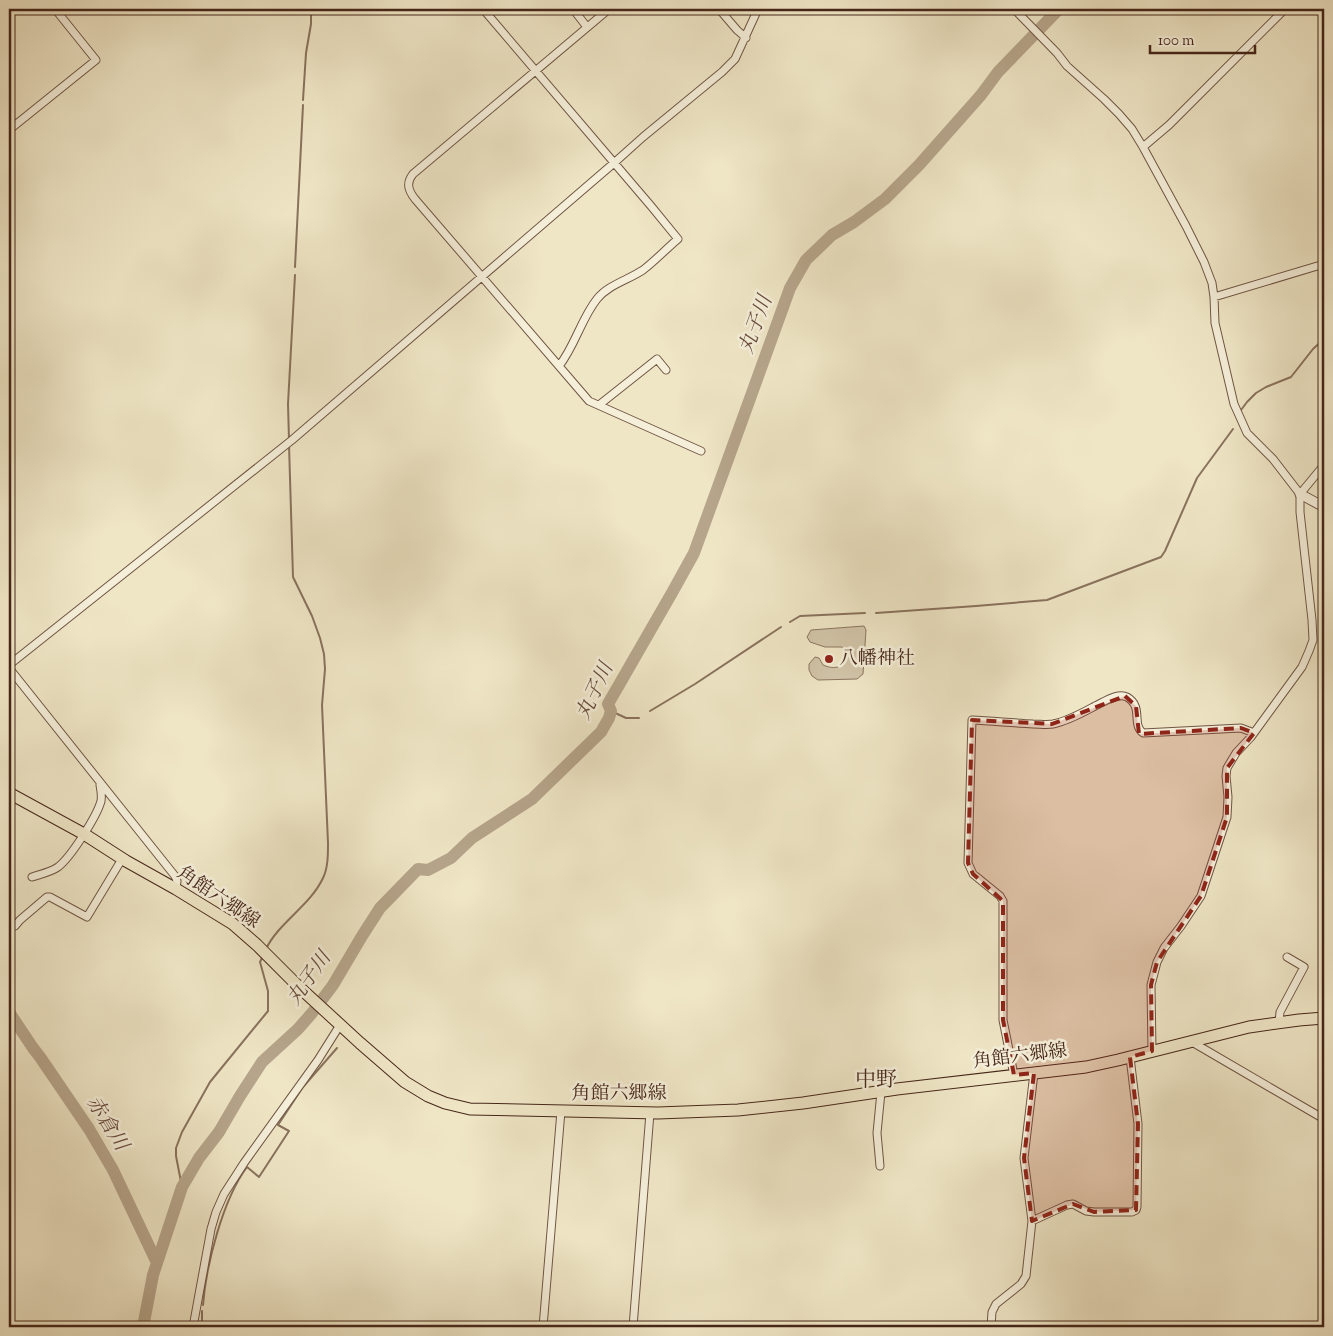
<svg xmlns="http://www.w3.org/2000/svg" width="1333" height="1336" font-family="'Sorts Mill Goudy','Noto Serif JP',serif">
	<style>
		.green { fill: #d2c5a9; stroke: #8c7661 }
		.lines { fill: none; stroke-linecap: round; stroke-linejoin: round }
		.stream { stroke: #89725d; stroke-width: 2 }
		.river { stroke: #b6a58b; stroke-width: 12 }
		.minor-casing { stroke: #705644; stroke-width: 9 }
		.tertiary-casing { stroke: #705644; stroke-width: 11 }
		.primary-casing { stroke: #462619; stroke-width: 13 }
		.minor { stroke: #f5efda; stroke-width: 7 }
		.tertiary { stroke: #f5efda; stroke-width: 9 }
		.primary { stroke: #efe6c6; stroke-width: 11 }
		.marked { fill: #8f2418; fill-opacity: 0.2; stroke: #8f2418; stroke-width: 4; stroke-dasharray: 10 6; stroke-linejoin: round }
		.poi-dot { fill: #8f2418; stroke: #f5efda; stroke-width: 2 }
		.labels { text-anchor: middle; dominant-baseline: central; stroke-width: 5; stroke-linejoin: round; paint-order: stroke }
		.poi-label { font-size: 19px; fill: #462619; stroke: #f5efda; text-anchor: start }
		.street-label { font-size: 19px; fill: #462619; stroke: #f5efda }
		.water-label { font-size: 20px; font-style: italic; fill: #684c3b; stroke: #f5efda }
		.quarter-label { font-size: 21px; fill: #462619; stroke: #f5efda }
	</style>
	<rect width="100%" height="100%" fill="#efe6c6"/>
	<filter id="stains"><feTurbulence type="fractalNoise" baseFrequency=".004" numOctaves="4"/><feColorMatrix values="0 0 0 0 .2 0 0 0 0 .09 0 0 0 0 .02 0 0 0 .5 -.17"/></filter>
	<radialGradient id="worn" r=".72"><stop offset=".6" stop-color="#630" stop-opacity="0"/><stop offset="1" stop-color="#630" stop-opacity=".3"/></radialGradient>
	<path class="green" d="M 864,626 L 866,630 L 863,674 L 857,679 L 818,680 L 812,676 L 809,670 L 809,664 L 815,657 L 819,658 L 823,665 C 839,672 849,664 842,647 L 825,647 L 810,642 L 807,637 L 811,630 Z"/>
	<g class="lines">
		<path class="stream" d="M 303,100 L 306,53 L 311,24 L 311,9
			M 295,267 L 303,105
			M 1241,410 L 1247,402 L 1256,393 L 1266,387 L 1291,377 L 1313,349 L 1324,339
			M 289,440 L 288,404 L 295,275
			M 876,613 L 976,606 L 1047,600 L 1161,557 L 1165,551 L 1197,478 L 1233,429
			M 790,622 L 800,616 L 865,613
			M 611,711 L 626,718 L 639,718
			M 650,711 L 695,684 L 781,627
			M 266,949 C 279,922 310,906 323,878 C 328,868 328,855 328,843 L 322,705 L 325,669 L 324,654 L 320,638 L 312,616 L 293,577 L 289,445
			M 182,1187 L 176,1156 L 176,1148 L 182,1132 L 210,1082 L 268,1011 L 268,991 L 260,962 L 263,956
			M 203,1305 C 206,1265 223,1199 247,1167 L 259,1177 L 289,1131 L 278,1125 L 303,1087 L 337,1048
			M 202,1327 L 202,1311"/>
		<path class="river" d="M 9,1012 L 33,1048 L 40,1057 L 89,1129 L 113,1170 L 157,1263
			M 143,1327 L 153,1275 L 182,1187 L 199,1158 L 219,1132 L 240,1096 L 262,1062 L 298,1029 L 312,1013 L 333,985 L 362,936 L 380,908 L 418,869 L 428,870 L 451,858 L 472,838 L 532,799 L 601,732 L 609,718 L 611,711 L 608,704 L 673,591 L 694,553 L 790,288 L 806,260 L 832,235 L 854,222 L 885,199 L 919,165 L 981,95 L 998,72 L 1059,9"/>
		<g class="minor-casing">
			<path id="minor" d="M 483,9 L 651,206 L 678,239 C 666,249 655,261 643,270 C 628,280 608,285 597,299 C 581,319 575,346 559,366
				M 573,9 L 587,27
				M 609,9 L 413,174 C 406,183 408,190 415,199 L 589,401 L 701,451
				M 719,9 L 737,30 L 746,38
				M 1014,9 L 1057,53 L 1067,66 L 1104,99 L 1119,114 L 1132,129 L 1143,147 L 1186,226 L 1204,262 L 1212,283 L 1214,297 L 1215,323 L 1234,404 L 1247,433 L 1273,459 L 1300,494
				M 9,130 L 96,60 L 55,9
				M 1143,147 L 1169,125 L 1285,9
				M 1214,297 L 1324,264
				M 599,405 L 657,359 L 666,370
				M 9,665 L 292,440 L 614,163 L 643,137 L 722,72 L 735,59 L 758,9
				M 9,668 L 175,876 L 177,881 L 176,889
				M 32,877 C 41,874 51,872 58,867 C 71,857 97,816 101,801 C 102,795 101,790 100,785
				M 15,926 L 20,920 L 47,897 L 50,897 L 87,917 L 122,859
				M 1279,1023 L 1280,1012 L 1304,967 L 1287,957
				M 1192,1042 L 1324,1119
				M 1152,1051 L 1151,985 L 1157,962 L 1164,948 L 1181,926 L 1201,896 L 1227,817 L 1228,797 L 1226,776 L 1227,768 L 1236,753 L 1251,737 L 1302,667 L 1309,651 L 1313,640 L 1312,620 L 1300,512 L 1300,494 L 1324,465
				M 1014,1075 L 1003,1020 L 1003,901 L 1000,896 L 973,874 L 968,863 L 972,720 C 992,721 1013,723 1033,724 C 1040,724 1047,725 1053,724 C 1068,721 1082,713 1095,706 C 1104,702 1118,692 1127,697 C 1144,707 1131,724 1143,733 L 1241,728 L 1254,733
				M 880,1166 L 877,1133 L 881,1092
				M 1032,1221 L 1067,1205 L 1073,1204 L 1086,1211 L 1094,1212 L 1132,1212 L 1136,1210 L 1137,1207 L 1138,1124 L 1130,1057
				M 193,1327 L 211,1229 L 216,1212 L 224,1194 L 244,1163 L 318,1060 L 340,1025
				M 543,1327 L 561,1111
				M 633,1327 L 650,1113
				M 991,1327 L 992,1312 L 996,1304 L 1021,1284 L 1026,1276 L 1032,1221 L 1024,1158 L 1034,1073"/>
		</g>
		<g class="tertiary-casing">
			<path id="tertiary" d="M 1300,494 L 1324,507"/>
		</g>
		<g class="primary-casing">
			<path id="primary" d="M 9,793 L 84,834 L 126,861 L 176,889 L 233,924 L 257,945 L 299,987 L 360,1043 L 405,1082 L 428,1096 L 445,1103 L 470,1109 L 658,1113 L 738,1110 L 803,1103 L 897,1089 L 1086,1067 L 1118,1060 L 1249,1027 L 1299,1020 L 1324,1018"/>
		</g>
		<use href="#minor" class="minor"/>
		<use href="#tertiary" class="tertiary"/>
		<use href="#primary" class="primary"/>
	</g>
	<path class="marked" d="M 1125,696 L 1136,706 L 1139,734 L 1241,728 L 1254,733 L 1227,768 L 1227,817 L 1201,896 L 1157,962 L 1151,985 L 1152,1051 L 1130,1057 L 1138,1124 L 1136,1210 L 1094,1212 L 1073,1204 L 1032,1221 L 1024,1158 L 1034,1073 L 1014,1075 L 1003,1020 L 1003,901 L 973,874 L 968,863 L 972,720 L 1052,724 Z"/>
	<circle class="poi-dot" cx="829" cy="659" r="5"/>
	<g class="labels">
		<g class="poi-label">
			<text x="839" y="659">八幡神社</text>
		</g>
		<g class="street-label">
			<text transform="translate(218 898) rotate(34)">角館六郷線</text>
			<text transform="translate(1020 1057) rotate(-7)">角館六郷線</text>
			<text x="619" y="1094">角館六郷線</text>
		</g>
		<g class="water-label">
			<text transform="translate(757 325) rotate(-70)">丸子川</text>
			<text transform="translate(596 692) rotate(-65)">丸子川</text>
			<text transform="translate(310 979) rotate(-55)">丸子川</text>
			<text transform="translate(106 1124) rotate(58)">赤倉川</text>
		</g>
		<g class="quarter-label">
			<text x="876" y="1081">中野</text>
		</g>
	</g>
	<rect width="1333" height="1336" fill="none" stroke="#efe6c6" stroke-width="30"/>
	<rect x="10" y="10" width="1313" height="1316" fill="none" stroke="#462619" stroke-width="2.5"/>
	<rect x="15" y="15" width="1303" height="1306" fill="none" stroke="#462619"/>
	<path d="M1150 45v8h105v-8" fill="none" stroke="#462619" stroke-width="2.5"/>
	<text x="1158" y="45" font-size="15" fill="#462619" stroke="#f5efda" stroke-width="4" paint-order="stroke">100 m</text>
	<rect width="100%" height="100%" filter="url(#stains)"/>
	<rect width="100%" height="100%" fill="url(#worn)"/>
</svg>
